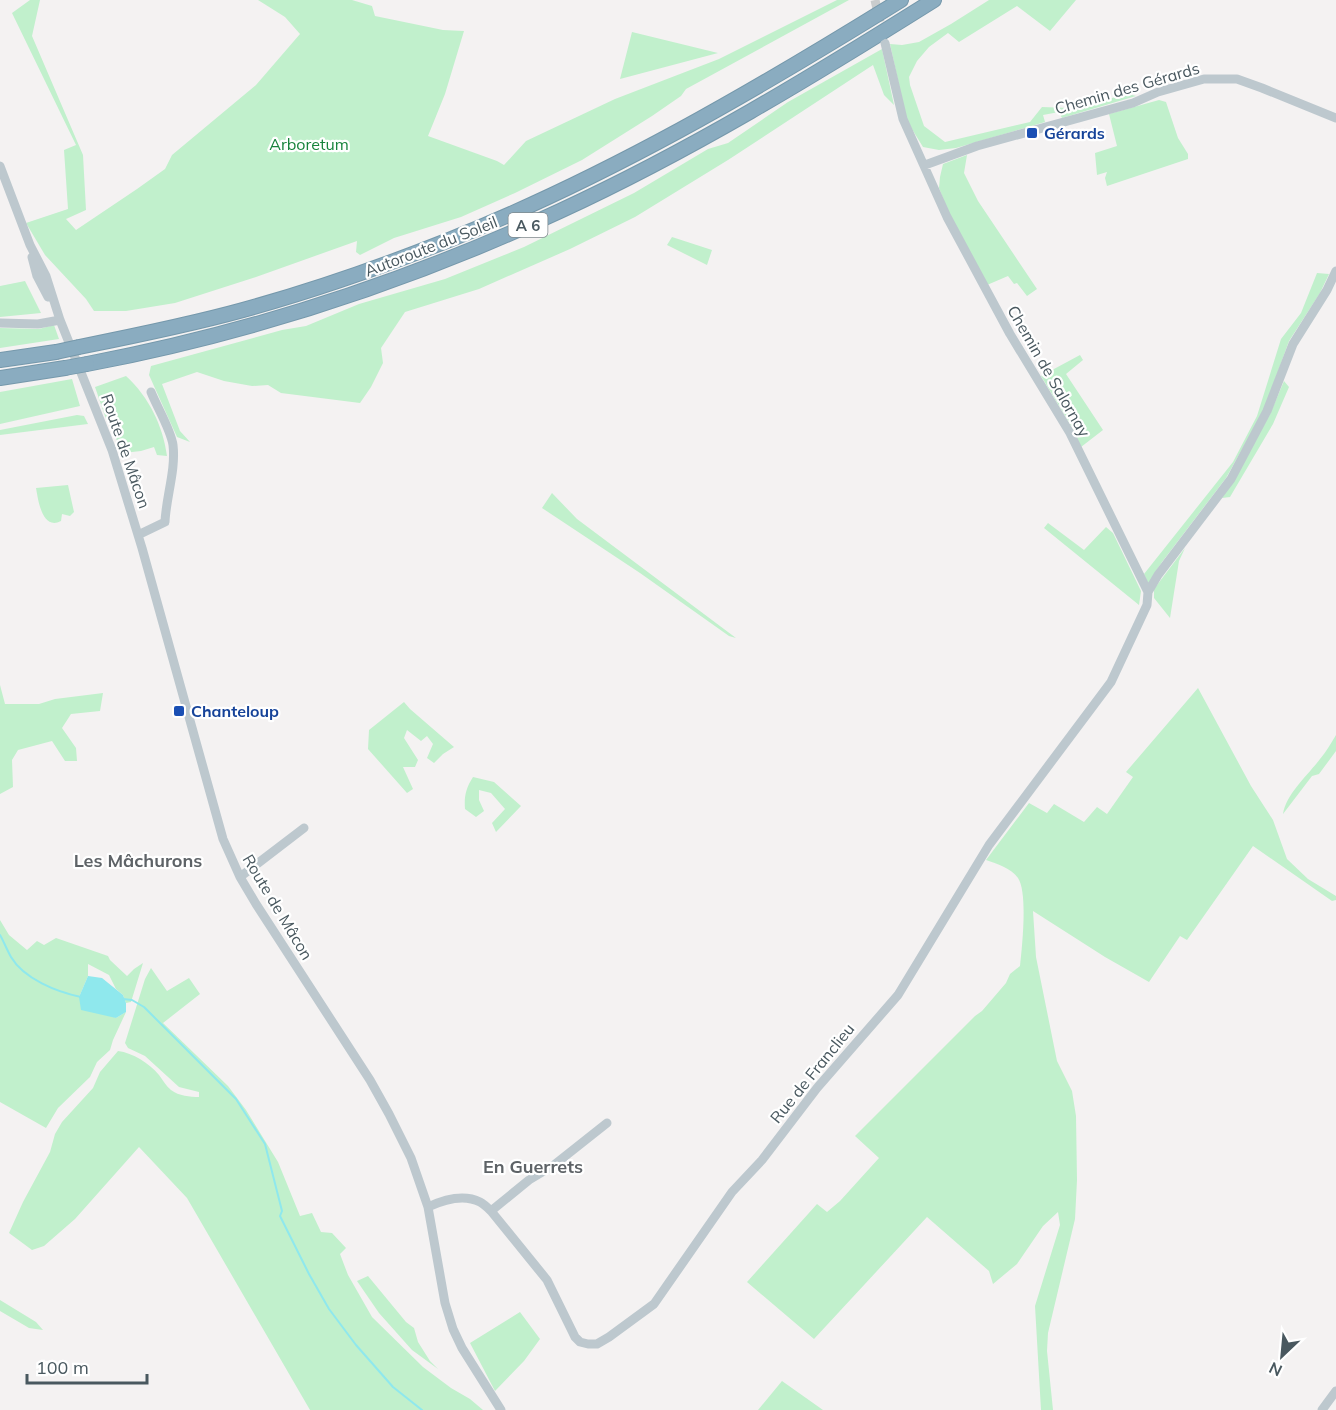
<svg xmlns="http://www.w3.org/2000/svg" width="1336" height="1410" font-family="Mulish,sans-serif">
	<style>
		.green { fill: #c1f0cc }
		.water { fill: #8fe8ed }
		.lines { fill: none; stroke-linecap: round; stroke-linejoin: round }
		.stream { stroke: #8fe8ed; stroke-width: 2 }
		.minor-tunnel { stroke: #c9cccd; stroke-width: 9; stroke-dasharray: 9 4.5; stroke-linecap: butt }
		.highway-casing { stroke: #7598ab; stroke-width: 16 }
		.minor { stroke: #bdc8ce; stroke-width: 9 }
		.highway { stroke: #8aacc0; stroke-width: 14 }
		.highway-bridge-casing { stroke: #7598ab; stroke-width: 16; stroke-linecap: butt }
		.highway-bridge { stroke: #8aacc0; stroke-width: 14 }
		.transit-dot { fill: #1a4fb4; stroke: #fff; stroke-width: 2 }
		.labels { text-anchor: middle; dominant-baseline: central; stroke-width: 4.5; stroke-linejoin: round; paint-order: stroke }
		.shield { fill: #fff; stroke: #808a8f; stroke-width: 1.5 }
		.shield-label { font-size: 15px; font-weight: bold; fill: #49585f }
		.street-label { font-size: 16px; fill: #49585f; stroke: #fff }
		.transit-label { font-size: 16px; font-weight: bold; fill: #164399; stroke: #fff; text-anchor: start }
		.park-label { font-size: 16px; fill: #18833c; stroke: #fff }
		.neighbourhood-label { font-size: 18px; font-weight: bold; fill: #5e6367; stroke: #fff }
	</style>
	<rect width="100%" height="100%" fill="#f4f2f2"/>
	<path class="green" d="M 30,0 L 40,0 L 32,36 L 83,155 L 86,210 L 66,219 L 76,230 L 137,189 L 165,169 L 172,155 L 256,85 L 300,34 L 285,17 L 258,0 L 352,0 L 372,6 L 375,16 L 443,30 L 464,31 L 445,94 L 428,136 L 497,161 L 504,165 L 526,141 L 615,99 L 719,59 L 837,0 L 849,0 L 686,89 L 681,96 L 652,116 L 582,160 L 515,193 L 461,217 L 394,238 L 360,255 L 356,252 L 357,241 L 256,277 L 175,303 L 126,311 L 94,311 L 86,299 L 45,255 L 26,223 L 68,209 L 64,150 L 76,145 L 12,13 Z
		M 989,0 L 1076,0 L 1050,31 L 1017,6 L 959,42 L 948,33 L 929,47 L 917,61 L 909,77 L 910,85 L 924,126 L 945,142 L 1030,122 L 1042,107 L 1069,108 L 1129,94 L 1136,96 L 1062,118 L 1059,112 L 1043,115 L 1045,122 L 956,148 L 939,150 L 923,147 L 907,121 L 890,44 L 902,45 L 919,42 L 951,24 Z
		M 632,32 L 718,53 L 620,79 Z
		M 882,49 L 894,105 L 884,95 L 873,65 L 728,160 L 635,217 L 570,249 L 479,289 L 405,312 L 381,348 L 383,363 L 371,387 L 360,403 L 281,393 L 268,385 L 252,386 L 224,381 L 197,372 L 162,384 L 180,431 L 190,442 L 177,437 L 149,375 L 151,366 L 282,330 L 306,326 L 359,304 L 445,279 L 524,247 L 634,193 L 708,149 L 728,143 L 788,102 Z
		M 1159,100 L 1166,102 L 1178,138 L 1188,154 L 1188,159 L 1107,186 L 1105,178 L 1107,172 L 1097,175 L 1095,153 L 1117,146 L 1109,114 Z
		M 967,155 L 964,173 L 978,201 L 1037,289 L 1027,296 L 1017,283 L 1014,284 L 1008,276 L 987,285 L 948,211 L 939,188 L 940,177 L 943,164 Z
		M 672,237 L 712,250 L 707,265 L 667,245 Z
		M 1317,273 L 1329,274 L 1320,293 L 1289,341 L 1264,410 L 1226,478 L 1162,562 L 1154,574 L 1149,585 L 1144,574 L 1233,462 L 1257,416 L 1281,339 L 1301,313 Z
		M 25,281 L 41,313 L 0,317 L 0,286 Z
		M 54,325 L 59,339 L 0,348 L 0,328 L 39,329 Z
		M 1080,355 L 1083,360 L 1066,374 L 1103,430 L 1081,447 L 1073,429 L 1041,376 Z
		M 126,376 C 149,397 163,426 167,456 L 157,455 L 154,447 L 141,451 L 123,453 L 105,416 L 95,387 Z
		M 72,379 L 80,406 L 0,424 L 0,392 Z
		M 1284,381 L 1289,387 L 1273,424 L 1230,497 L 1222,498 L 1270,414 Z
		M 77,415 L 84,416 L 88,424 L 0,435 L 0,430 Z
		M 68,485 L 74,512 L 70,516 L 62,514 L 61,521 C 42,531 38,499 36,488 Z
		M 552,493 L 577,519 L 736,638 L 729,636 L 640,573 L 542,508 Z
		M 1048,523 L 1084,550 L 1106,527 L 1113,533 L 1141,591 L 1139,605 L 1044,528 Z
		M 1185,548 L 1179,561 L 1170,618 L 1154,598 L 1154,589 Z
		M 0,685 L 5,704 L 39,704 L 55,699 L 103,693 L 100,711 L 71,714 L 62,728 L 76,748 L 77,761 L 65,761 L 52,741 L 18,750 L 12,760 L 13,787 L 0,794 Z
		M 1198,688 L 1251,786 L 1273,820 L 1287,859 L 1308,879 L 1336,896 L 1336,900 L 1332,901 L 1253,846 L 1187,940 L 1180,936 L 1149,982 L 1105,957 L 1033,911 L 1036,957 L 1057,1061 L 1072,1091 L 1076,1116 L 1077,1180 L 1075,1219 L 1048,1333 L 1047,1351 L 1053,1410 L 1041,1410 L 1035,1306 L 1060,1225 L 1058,1212 L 1043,1226 L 1017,1264 L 993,1284 L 989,1271 L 927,1217 L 814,1339 L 761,1294 L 747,1282 L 817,1204 L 827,1212 L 840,1201 L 879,1158 L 855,1136 L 975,1016 L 982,1011 L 1006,983 L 1010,974 L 1020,966 C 1022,947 1028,893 1018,878 C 1011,868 997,864 986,860 L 1029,803 L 1047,813 L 1054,804 L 1084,822 L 1097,807 L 1107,814 L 1133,777 L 1126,772 Z
		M 404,702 L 410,709 L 454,747 L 443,754 L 434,763 L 427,758 L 433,744 L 427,736 L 421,741 L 407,730 L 404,738 L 418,760 L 415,767 L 403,767 L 413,789 L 407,793 L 368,749 L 369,730 Z
		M 1336,735 L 1336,751 L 1319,774 L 1312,776 L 1283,814 C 1286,794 1308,775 1320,759 C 1326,752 1331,743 1336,735 Z
		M 473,777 L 494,782 L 521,806 L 496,832 L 492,823 L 505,809 L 491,793 L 479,790 L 479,800 L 484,811 L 476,817 L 465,809 C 464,796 466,788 473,777 Z
		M 0,920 L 9,935 L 27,950 L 37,941 L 44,945 L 56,938 L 108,956 L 110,960 L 127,976 L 134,969 L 143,963 L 131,1002 L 126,1003 L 123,995 L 116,989 L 109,975 L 88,964 L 88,976 L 79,997 L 116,1018 L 126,1012 L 113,1040 L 110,1050 L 97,1062 L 90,1077 L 58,1108 L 46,1128 L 0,1102 Z
		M 151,968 L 167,991 L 189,978 L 200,994 L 163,1023 L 228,1086 L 246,1110 L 278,1162 L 300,1216 L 312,1213 L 321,1232 L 332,1233 L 346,1248 L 340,1254 L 348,1275 L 372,1317 L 423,1367 L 451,1388 L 470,1399 L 483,1410 L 310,1410 L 187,1198 L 139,1147 L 75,1219 L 44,1246 L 32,1250 L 9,1233 L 23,1202 L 50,1152 L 55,1134 L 62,1122 L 93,1088 L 100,1072 L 118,1051 C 133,1053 149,1063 159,1075 C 163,1080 166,1086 171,1090 C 179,1096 190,1097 199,1097 L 199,1092 L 179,1087 L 145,1056 L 128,1048 L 125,1043 L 145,979 Z
		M 368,1276 L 406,1322 L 414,1328 L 418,1342 L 430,1361 L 438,1369 L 412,1350 L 379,1313 L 357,1281 Z
		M 0,1300 L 36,1322 L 43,1330 L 29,1328 L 0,1311 Z
		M 520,1312 L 540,1339 L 524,1361 L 495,1391 L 470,1343 Z
		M 782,1381 L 823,1410 L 758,1410 Z"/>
	<path class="water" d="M 88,976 L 102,978 L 123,995 L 126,1003 L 126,1012 L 116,1018 L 81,1010 L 79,997 Z"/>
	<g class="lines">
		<path class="stream" d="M 0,935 C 4,942 7,950 11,957 C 24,979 57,992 81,997
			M 123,999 L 132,1000 L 144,1007 L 236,1099 L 265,1144 L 282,1211 L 280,1216 L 309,1274 L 329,1309 L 356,1345 L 393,1387 L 422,1410"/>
		<path class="minor-tunnel" d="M 875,0 L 883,36"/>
		<g class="highway-casing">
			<path id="highway" d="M 79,347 C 134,336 189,325 243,310 C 312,291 381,267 449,240 C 607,177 756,90 901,0
				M 0,360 L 56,352
				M 87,364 C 251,333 409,281 560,211 C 690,151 813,76 934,0
				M 0,378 L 65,368"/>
		</g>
		<path class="minor" d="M 885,43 L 903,119 L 947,217 L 1010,334 L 1070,433 L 1148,592
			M 925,165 L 977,146 L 1133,103 L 1158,92 L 1204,79 L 1237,79 L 1262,88 L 1336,118
			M 0,166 L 30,245 L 46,276 L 60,320 L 112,450 L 142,548 L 223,839 L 240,877 L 256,904 L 370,1080 L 389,1114 L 411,1158 L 428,1207 L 445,1303 L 453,1329 L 462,1348 L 501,1410
			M 32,257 L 37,276 L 48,297
			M 0,323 L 38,324 L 60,320
			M 138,535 L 165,522 C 166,497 176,470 173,445 C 171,430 157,407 151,392
			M 240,877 L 304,828
			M 428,1207 C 443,1200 464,1194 480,1202 C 484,1204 488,1208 491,1211 L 547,1280 L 575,1337 L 580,1342 L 588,1344 L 597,1344 L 609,1337 L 654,1304 L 732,1192 L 762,1160 L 817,1088 L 898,995 L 989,845 L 1111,682 L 1147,605 L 1148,592 L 1158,575 L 1231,479 L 1267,411 L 1293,344 L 1327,290 L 1336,271
			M 491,1211 L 529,1180 L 554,1165 L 607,1123
			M 1322,1410 L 1336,1391"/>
		<use href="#highway" class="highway"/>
		<g class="highway-bridge-casing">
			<path id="highway-bridge" d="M 56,352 L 79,347
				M 65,368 L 87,364"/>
		</g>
		<use href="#highway-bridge" class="highway-bridge"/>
	</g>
	<g class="transit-dot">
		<rect x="1026" y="127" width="12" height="12" rx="3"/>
		<rect x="173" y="705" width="12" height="12" rx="3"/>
	</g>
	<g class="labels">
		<rect class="shield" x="508.5" y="213" width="39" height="24" rx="4.5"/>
		<g class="shield-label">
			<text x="528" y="225">A 6</text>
		</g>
		<g class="street-label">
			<text transform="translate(1127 88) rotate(-16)">Chemin des Gérards</text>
			<text transform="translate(431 246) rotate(-21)">Autoroute du Soleil</text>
			<text transform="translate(1049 371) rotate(60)">Chemin de Salornay</text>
			<text transform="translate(126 451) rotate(71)">Route de Mâcon</text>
			<text transform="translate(278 907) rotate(59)">Route de Mâcon</text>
			<text transform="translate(812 1073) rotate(-51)">Rue de Franclieu</text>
		</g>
		<g class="transit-label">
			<text x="1044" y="133">Gérards</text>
			<text x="191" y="711">Chanteloup</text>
		</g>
		<g class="park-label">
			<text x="309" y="144">Arboretum</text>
		</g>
		<g class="neighbourhood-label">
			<text x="138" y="860">Les Mâchurons</text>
			<text x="533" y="1166">En Guerrets</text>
		</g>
	</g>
	<g transform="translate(1282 1356) rotate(206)" stroke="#ffffff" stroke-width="4.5" paint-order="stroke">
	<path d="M0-4.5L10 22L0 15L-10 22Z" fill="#49585f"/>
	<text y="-9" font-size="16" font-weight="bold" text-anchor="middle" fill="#49585f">N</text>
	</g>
	<path d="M27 1374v9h120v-9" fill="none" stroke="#49585f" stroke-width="3"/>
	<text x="36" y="1374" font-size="18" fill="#49585f" stroke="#ffffff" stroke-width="4.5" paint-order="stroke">100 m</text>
</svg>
